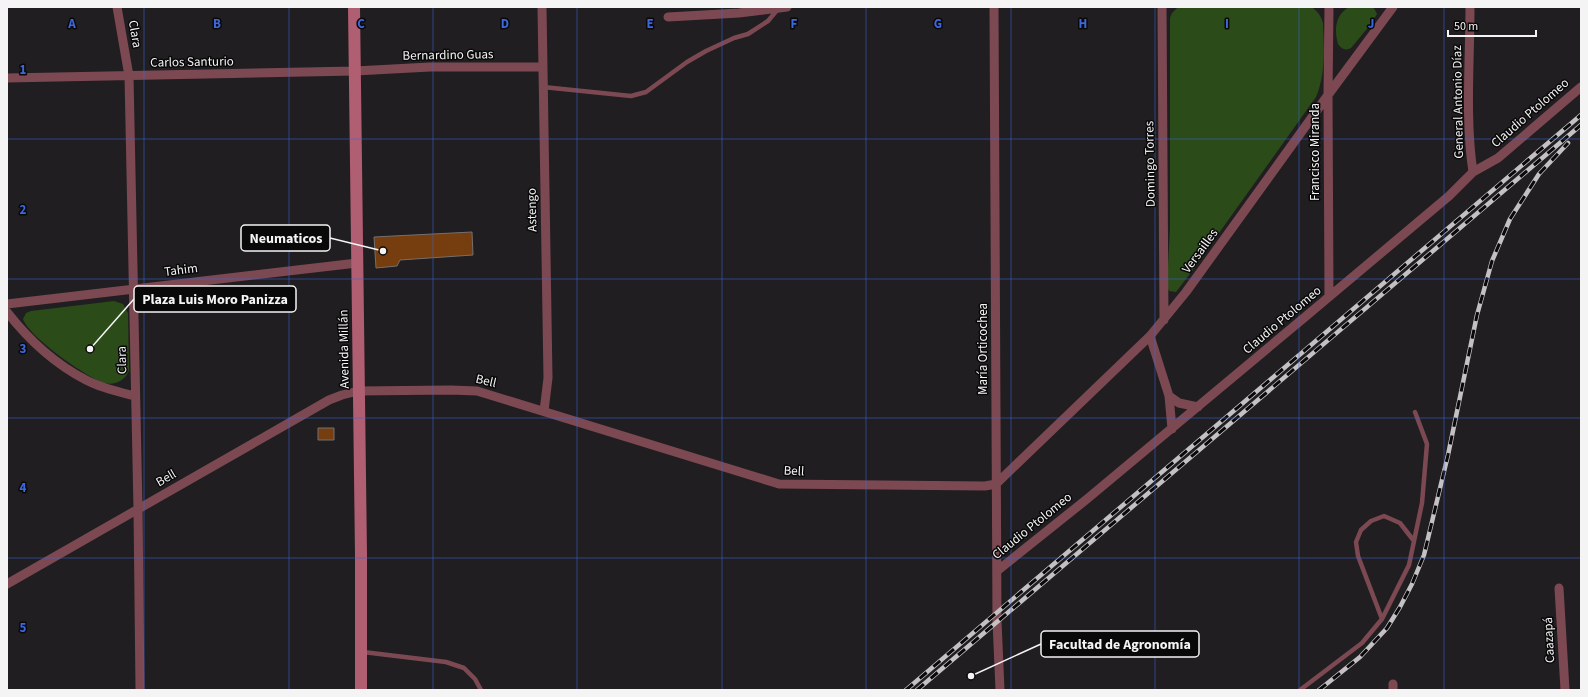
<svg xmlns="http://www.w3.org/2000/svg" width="1588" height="697" font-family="'Source Sans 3',sans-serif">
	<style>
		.green { fill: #2b4b18 }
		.building { fill: #763d0e; stroke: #74706e }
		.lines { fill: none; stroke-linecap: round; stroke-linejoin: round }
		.lane { stroke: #7c4953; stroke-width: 4.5 }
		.street { stroke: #7c4953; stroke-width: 9 }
		.secondary { stroke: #b05e71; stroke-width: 12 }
		.rail-casing { stroke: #c3c1c3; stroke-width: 4.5 }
		.rail { stroke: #0a090a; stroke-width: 3; stroke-dasharray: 9; stroke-linecap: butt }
		.grid { fill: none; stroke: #3d67dc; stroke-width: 1; stroke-opacity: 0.55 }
		.labels { text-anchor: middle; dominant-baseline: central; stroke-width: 3; stroke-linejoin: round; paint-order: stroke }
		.street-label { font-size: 13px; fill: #f5f4f5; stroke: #0a090a }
		.grid-label { font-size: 13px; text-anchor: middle; font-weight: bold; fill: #3d67dc; stroke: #0a090a; stroke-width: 3; stroke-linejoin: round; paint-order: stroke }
		.leader { fill: none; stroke: #f5f4f5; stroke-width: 1.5 }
		.callout-dot { fill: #f5f4f5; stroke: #0a090a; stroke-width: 1.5 }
		.callout { fill: #0a090a; stroke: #f5f4f5; stroke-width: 1.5 }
		.callout-label { font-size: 14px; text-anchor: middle; font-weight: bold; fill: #f5f4f5 }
	</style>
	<rect width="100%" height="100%" fill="#211e21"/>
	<path class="green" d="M 1178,7 L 1311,7 C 1318,11 1321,16 1323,23 C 1324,48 1326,73 1316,97 L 1189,275 L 1176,292 L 1169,291 L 1167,286 L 1170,228 L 1170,18 L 1172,13 Z
		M 1349,7 L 1373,7 L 1375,10 L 1377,14 L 1371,24 L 1351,48 C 1346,51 1341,49 1338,44 C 1334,30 1335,15 1349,7 Z
		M 114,301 L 123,304 L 128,313 L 129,370 C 126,380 115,386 104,383 C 86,377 29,337 23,319 L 26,313 L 31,311 Z"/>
	<path class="building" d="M 472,232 L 473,255 L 400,260 L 397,266 L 376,268 L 374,237 Z
		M 318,428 L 334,428 L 334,440 L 318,440 Z"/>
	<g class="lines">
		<path class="lane" d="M 543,87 L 631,96 L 646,92 L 687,62 L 706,51 L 734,38 L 748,34 L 768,21 L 778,9
			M 1382,619 L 1358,556 L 1356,542 L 1361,530 L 1371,521 L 1384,516 L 1400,523 L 1414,541
			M 363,652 L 446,662 L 464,668 L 475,679 L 481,690
			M 1300,690 L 1362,643 L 1382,619 L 1409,565 L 1422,503 L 1427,444 L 1415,412"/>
		<path class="street" d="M 117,7 L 129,76 L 138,509 L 140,690
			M 542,7 L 548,378 L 544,411
			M 994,7 L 997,621 L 1000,690
			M 1162,7 L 1164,320
			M 1470,7 C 1470,61 1465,120 1473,172
			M 668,17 L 739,13 L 787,7
			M 7,78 L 355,71 L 430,67 L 543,67
			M 1329,296 L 1328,95 L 1329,7
			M 7,304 L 357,263
			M 7,312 C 28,339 55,364 86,380 C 101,388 119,392 135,396
			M 1150,336 L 1169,396 L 1172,429
			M 1169,396 L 1179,403 L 1198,407
			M 997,571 L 1087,499 L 1305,317 L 1449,196 L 1473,172 L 1498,158 L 1581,87
			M 7,584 L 329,400 L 342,395 L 358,391 L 451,390 L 477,391 L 779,484 L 985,486 L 996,484 L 1150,336 L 1186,292 L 1328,95 L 1393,7
			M 1559,588 L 1565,690
			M 1393,684 L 1393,690"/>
		<path class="secondary" d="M 354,7 L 361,554 L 361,690"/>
		<g class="rail-casing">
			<path id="rail" d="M 906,690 L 1581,115
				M 917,690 L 1581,125
				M 1319,690 L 1360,657 L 1387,628 L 1400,607 L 1412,584 L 1424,555 L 1448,455 L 1477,315 L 1492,261 L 1510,219 L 1539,174 L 1568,143"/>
		</g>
		<use href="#rail" class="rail"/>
	</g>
	<path class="grid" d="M 144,7 L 144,690M 289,7 L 289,690M 433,7 L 433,690M 577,7 L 577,690M 722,7 L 722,690M 866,7 L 866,690M 1011,7 L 1011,690M 1155,7 L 1155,690M 1299,7 L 1299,690M 1444,7 L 1444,690M 7,139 L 1581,139M 7,279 L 1581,279M 7,418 L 1581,418M 7,558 L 1581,558"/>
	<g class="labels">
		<g class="street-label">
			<text transform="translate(135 34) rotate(80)">Clara</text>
			<text transform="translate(448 55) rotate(-1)">Bernardino Guas</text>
			<text transform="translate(192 62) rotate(-1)">Carlos Santurio</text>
			<text transform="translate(1458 102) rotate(-91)">General Antonio Díaz</text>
			<text transform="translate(1530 113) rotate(-41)">Claudio Ptolomeo</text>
			<text transform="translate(1315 152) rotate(-90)">Francisco Miranda</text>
			<text transform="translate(1150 164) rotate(-91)">Domingo Torres</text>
			<text transform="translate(532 210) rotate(-91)">Astengo</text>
			<text transform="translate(1200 251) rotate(-54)">Versailles</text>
			<text transform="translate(181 270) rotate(-7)">Tahim</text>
			<text transform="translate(1282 320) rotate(-40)">Claudio Ptolomeo</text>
			<text transform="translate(344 349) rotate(-91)">Avenida Millán</text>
			<text transform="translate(983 349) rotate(-90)">María Orticochea</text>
			<text transform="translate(122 360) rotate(-91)">Clara</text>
			<text transform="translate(486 381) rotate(13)">Bell</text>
			<text transform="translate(794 471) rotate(3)">Bell</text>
			<text transform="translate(166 478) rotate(-30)">Bell</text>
			<text transform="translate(1032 526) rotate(-39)">Claudio Ptolomeo</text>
			<text transform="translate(1549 640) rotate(-93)">Caazapá</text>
		</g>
	</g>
	<g class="grid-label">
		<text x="72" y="28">A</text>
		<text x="217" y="28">B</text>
		<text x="361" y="28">C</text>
		<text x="505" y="28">D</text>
		<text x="650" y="28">E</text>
		<text x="794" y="28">F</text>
		<text x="938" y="28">G</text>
		<text x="1083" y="28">H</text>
		<text x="1227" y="28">I</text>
		<text x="1371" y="28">J</text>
		<text x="23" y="74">1</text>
		<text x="23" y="214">2</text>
		<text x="23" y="353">3</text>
		<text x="23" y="492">4</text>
		<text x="23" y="632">5</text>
	</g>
	<path class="leader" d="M383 251L330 238M90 349L134 299M971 676L1041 644"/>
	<g class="callout-dot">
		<circle cx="383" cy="251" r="4"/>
		<circle cx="90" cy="349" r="4"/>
		<circle cx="971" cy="676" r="4"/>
	</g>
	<g class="callout">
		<rect x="241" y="225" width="89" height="26" rx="4"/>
		<rect x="134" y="286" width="162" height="26" rx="4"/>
		<rect x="1041" y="631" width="158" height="26" rx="4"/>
	</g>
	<g class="callout-label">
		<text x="286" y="243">Neumaticos</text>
		<text x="215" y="304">Plaza Luis Moro Panizza</text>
		<text x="1120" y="649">Facultad de Agronomía</text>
	</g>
	<rect width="1588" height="697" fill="none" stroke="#f5f4f5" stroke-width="16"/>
	<path d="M1448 30v6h88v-6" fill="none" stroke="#f5f4f5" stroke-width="2"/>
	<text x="1454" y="30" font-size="12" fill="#f5f4f5" stroke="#0a090a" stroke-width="3" paint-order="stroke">50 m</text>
</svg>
